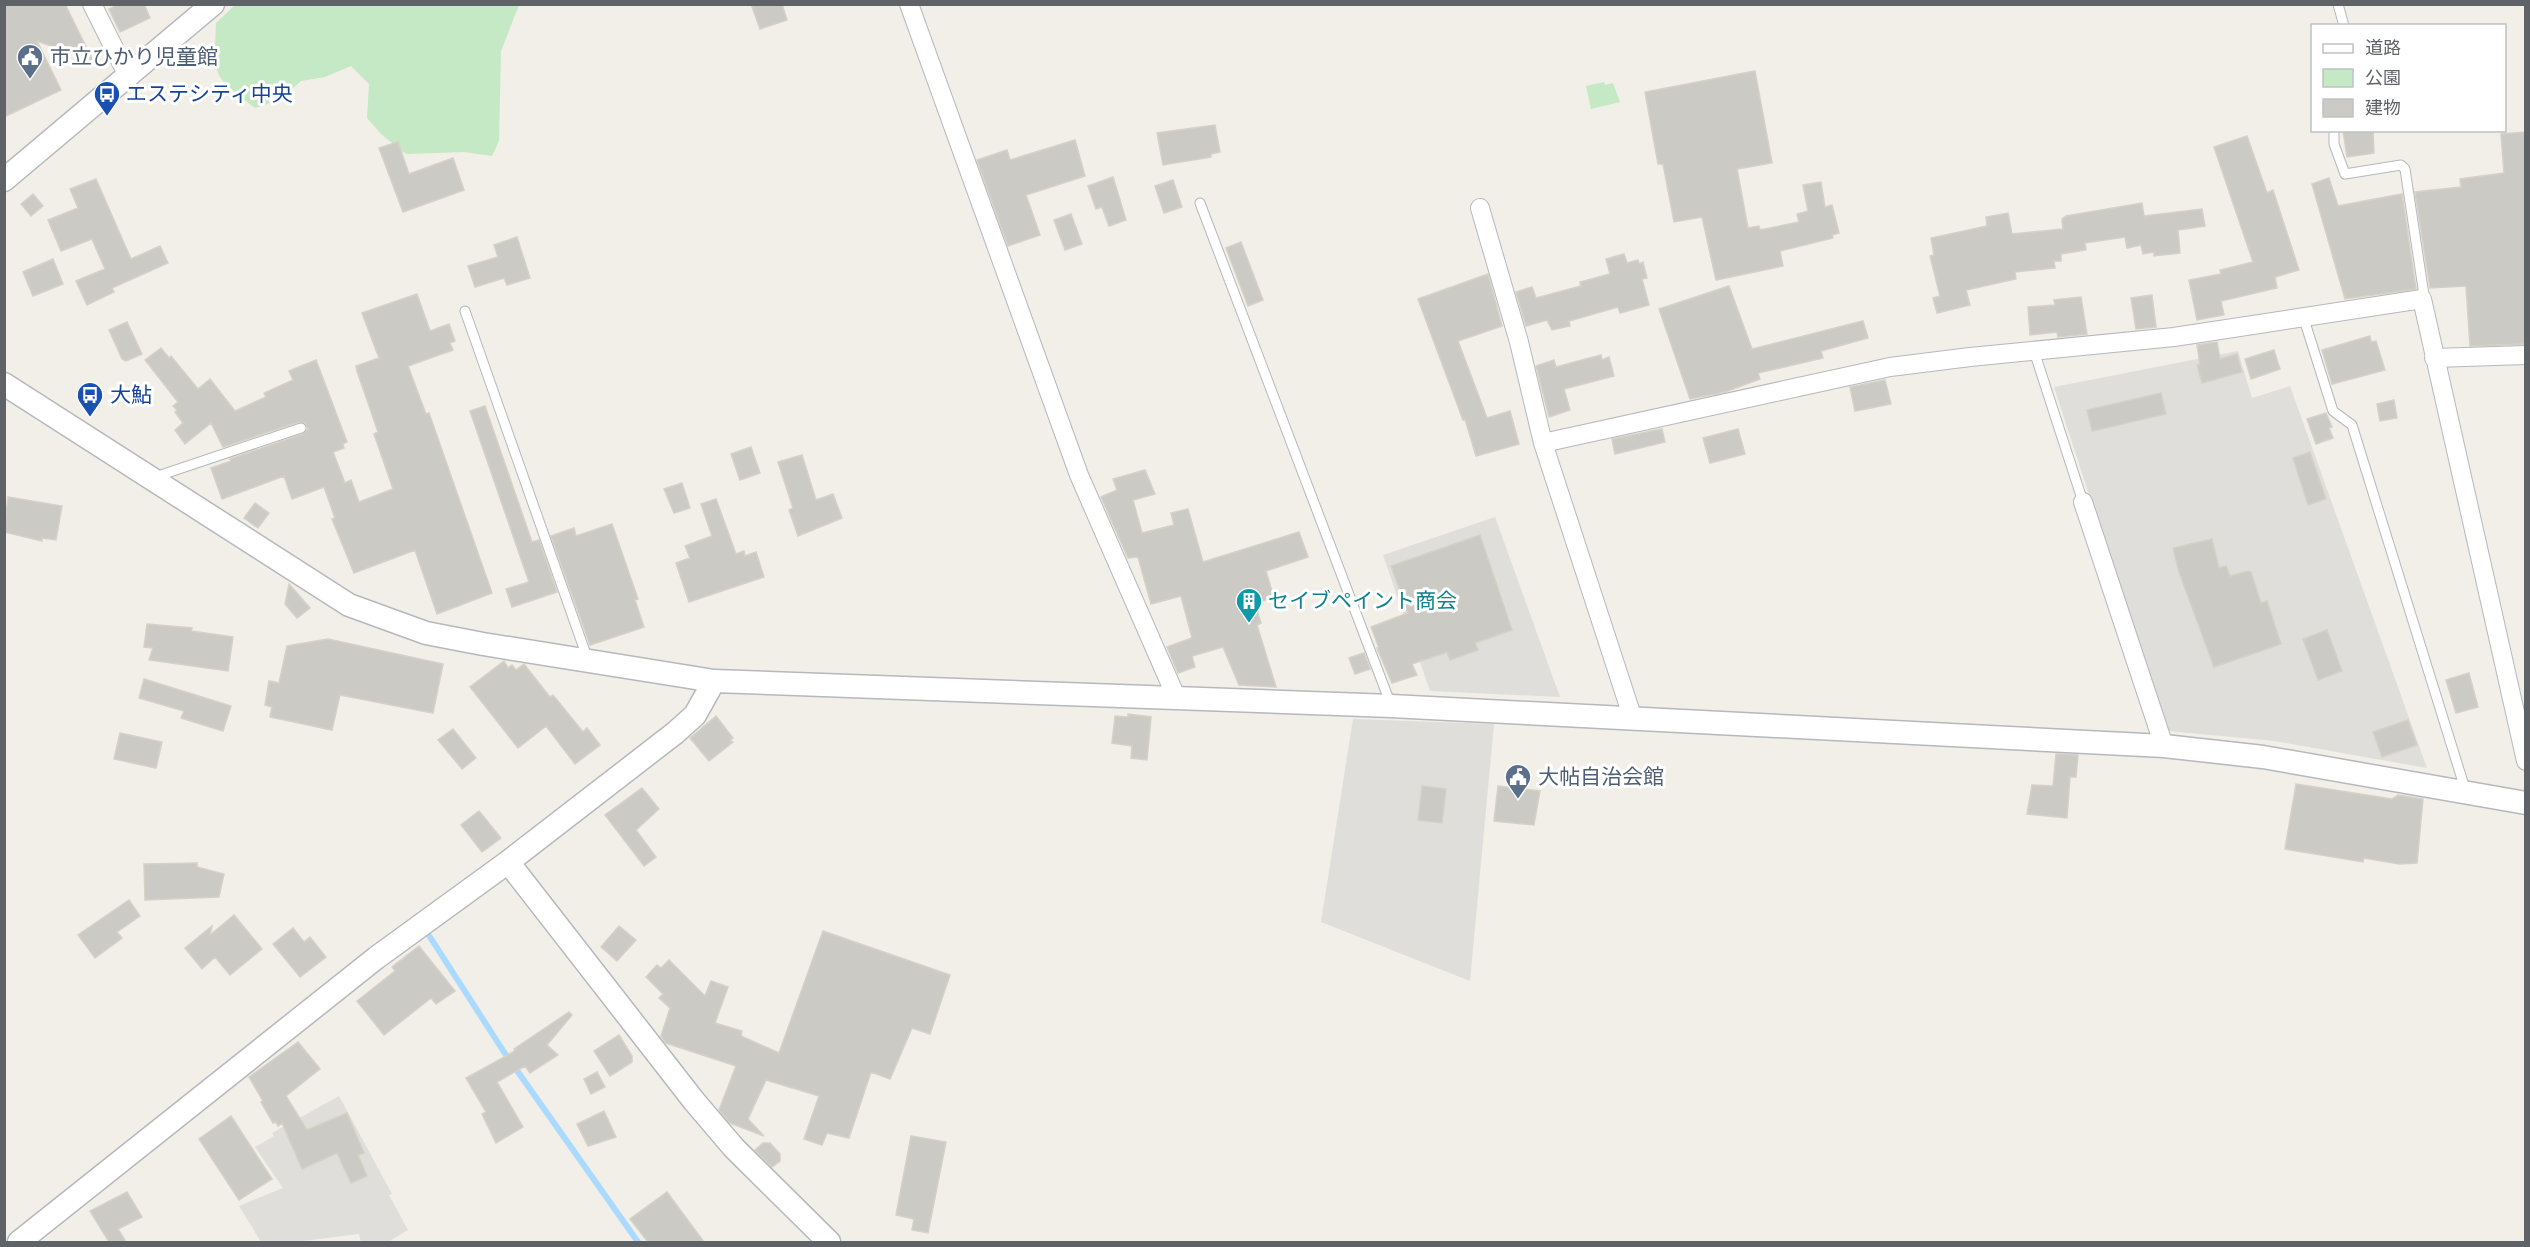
<svg xmlns="http://www.w3.org/2000/svg" width="2530" height="1247" font-family="'Alegreya Sans','Noto Sans JP',sans-serif">
	<style>
		.industrial { fill: #e0deda }
		.green { fill: #c5e8c5 }
		.lines { fill: none; stroke-linecap: round; stroke-linejoin: round }
		.stream { stroke: #aadaff; stroke-width: 6 }
		.building { fill: #cccac5; stroke: #d6d1c6; stroke-width: 1.5 }
		.service-casing { stroke: #b5b8bc; stroke-width: 11 }
		.minor-casing { stroke: #b5b8bc; stroke-width: 20 }
		.tertiary-casing { stroke: #b5b8bc; stroke-width: 25 }
		.service { stroke: #fff; stroke-width: 9 }
		.minor { stroke: #fff; stroke-width: 18 }
		.tertiary { stroke: #fff; stroke-width: 22 }
		.labels { text-anchor: middle; dominant-baseline: central; stroke-width: 6; stroke-linejoin: round; paint-order: stroke }
		.service-label { font-size: 21px; fill: #4e5e75; stroke: #fff; text-anchor: start }
		.transit-label { font-size: 21px; fill: #164399; stroke: #fff; text-anchor: start }
		.culture-label { font-size: 21px; fill: #0d838f; stroke: #fff; text-anchor: start }
	</style>
	<rect width="100%" height="100%" fill="#f1efe8"/>
	<path class="industrial" d="M 2238,351 L 2252,398 L 2290,386 L 2427,768 L 2274,741 L 2169,731 L 2159,710 L 2054,387 Z
		M 1495,517 L 1560,697 L 1430,691 L 1383,555 Z
		M 1353,719 L 1494,724 L 1470,981 L 1321,922 Z
		M 339,1096 L 392,1194 L 389,1195 L 408,1230 L 388,1242 L 361,1242 L 359,1234 L 294,1242 L 261,1242 L 239,1206 L 283,1188 L 255,1147 L 274,1136 L 272,1133 Z"/>
	<path class="green" d="M 235,5 L 519,5 L 501,51 L 499,141 L 492,156 L 464,152 L 406,154 L 381,134 L 367,118 L 369,84 L 351,66 L 325,77 L 301,81 L 280,100 L 255,108 C 211,74 214,78 216,23 Z
		M 1604,82 L 1605,85 L 1613,83 L 1620,102 L 1591,109 L 1586,86 Z"/>
	<g class="lines">
		<path class="stream" d="M 430,937 L 504,1052 L 638,1242"/>
	</g>
	<path class="building" d="M 4,4 L 65,4 L 93,61 L 37,41 L 61,90 L 4,117 Z
		M 120,4 L 144,4 L 150,18 L 120,32 L 109,9 Z
		M 751,4 L 782,4 L 787,20 L 760,29 Z
		M 1755,71 L 1772,163 L 1737,169 L 1748,228 L 1759,226 L 1760,230 L 1799,222 L 1797,214 L 1808,211 L 1803,185 L 1821,182 L 1825,207 L 1832,205 L 1839,233 L 1832,235 L 1833,238 L 1780,251 L 1783,266 L 1716,280 L 1702,217 L 1674,222 L 1663,164 L 1658,164 L 1645,92 Z
		M 1215,125 L 1220,152 L 1211,154 L 1211,157 L 1163,165 L 1157,133 Z
		M 2343,130 L 2373,130 L 2374,153 L 2347,157 Z
		M 2526,132 L 2526,344 L 2470,346 L 2466,286 L 2430,288 L 2415,192 L 2461,187 L 2460,179 L 2504,173 L 2501,134 Z
		M 2247,136 L 2267,193 L 2273,190 L 2299,270 L 2275,277 L 2277,288 L 2221,301 L 2224,315 L 2197,320 L 2189,280 L 2221,274 L 2220,270 L 2253,262 L 2214,147 Z
		M 1075,140 L 1085,176 L 1026,195 L 1040,235 L 1008,246 L 977,160 L 1007,150 L 1010,160 Z
		M 398,142 L 409,174 L 453,158 L 464,190 L 403,212 L 379,148 Z
		M 1113,177 L 1126,220 L 1109,226 L 1102,207 L 1096,209 L 1088,186 Z
		M 2329,178 L 2338,206 L 2402,194 L 2416,289 L 2345,299 L 2312,184 Z
		M 96,179 L 131,259 L 160,246 L 168,263 L 112,288 L 114,292 L 87,305 L 76,281 L 105,269 L 92,239 L 61,251 L 48,220 L 78,208 L 70,189 Z
		M 1173,180 L 1182,207 L 1164,213 L 1155,186 Z
		M 33,194 L 43,206 L 31,216 L 21,204 Z
		M 2142,203 L 2144,216 L 2202,209 L 2205,226 L 2178,230 L 2180,253 L 2154,256 L 2154,252 L 2143,254 L 2141,245 L 2127,248 L 2125,237 L 2085,243 L 2086,250 L 2061,254 L 2061,261 L 2054,261 L 2055,268 L 2015,272 L 2016,279 L 1966,290 L 1970,305 L 1937,313 L 1933,298 L 1940,296 L 1930,256 L 1934,255 L 1931,238 L 1987,226 L 1986,217 L 2008,213 L 2012,234 L 2063,229 L 2062,219 L 2066,216 Z
		M 1071,214 L 1082,244 L 1065,250 L 1054,220 Z
		M 517,237 L 530,278 L 507,285 L 504,278 L 475,287 L 468,266 L 498,257 L 494,245 Z
		M 1241,242 L 1263,300 L 1248,306 L 1226,248 Z
		M 1624,254 L 1627,263 L 1638,260 L 1639,264 L 1643,262 L 1647,278 L 1642,279 L 1649,305 L 1620,313 L 1618,307 L 1569,321 L 1570,326 L 1552,330 L 1547,320 L 1526,326 L 1516,292 L 1532,287 L 1536,298 L 1581,286 L 1580,282 L 1610,274 L 1606,259 Z
		M 53,259 L 63,284 L 33,296 L 23,272 Z
		M 1488,274 L 1502,326 L 1458,341 L 1487,418 L 1510,411 L 1519,444 L 1476,456 L 1465,419 L 1463,420 L 1418,299 Z
		M 1729,286 L 1752,349 L 1863,321 L 1868,338 L 1821,351 L 1823,358 L 1758,373 L 1760,379 L 1725,392 L 1690,399 L 1659,309 Z
		M 417,294 L 430,331 L 449,324 L 455,341 L 450,343 L 453,350 L 408,366 L 426,414 L 429,413 L 492,593 L 437,614 L 415,550 L 354,573 L 332,519 L 335,518 L 324,487 L 292,499 L 284,476 L 222,499 L 211,468 L 231,461 L 230,459 L 303,434 L 308,429 L 305,423 L 299,422 L 223,447 L 211,423 L 185,444 L 175,430 L 183,423 L 175,412 L 177,410 L 173,406 L 178,402 L 145,360 L 161,348 L 169,358 L 171,356 L 198,389 L 210,379 L 235,411 L 266,397 L 264,393 L 293,380 L 289,371 L 316,360 L 347,442 L 343,444 L 344,448 L 333,452 L 345,483 L 351,480 L 359,502 L 393,489 L 374,434 L 378,432 L 357,371 L 356,366 L 379,358 L 362,313 Z
		M 2152,295 L 2156,327 L 2136,329 L 2131,298 Z
		M 2081,297 L 2087,334 L 2058,337 L 2057,332 L 2030,335 L 2028,307 L 2055,305 L 2054,300 Z
		M 127,322 L 142,354 L 126,361 L 122,359 L 109,330 Z
		M 2370,336 L 2371,342 L 2376,341 L 2385,370 L 2332,384 L 2322,350 Z
		M 2217,342 L 2220,359 L 2237,354 L 2242,372 L 2202,383 L 2197,365 L 2200,364 L 2197,345 Z
		M 2274,350 L 2280,369 L 2251,379 L 2245,359 Z
		M 1601,355 L 1602,360 L 1609,357 L 1614,376 L 1564,389 L 1570,410 L 1549,417 L 1536,366 L 1554,360 L 1556,367 Z
		M 1885,380 L 1891,404 L 1855,411 L 1850,387 Z
		M 2161,393 L 2166,414 L 2092,431 L 2087,410 Z
		M 2394,400 L 2397,418 L 2380,421 L 2377,404 Z
		M 485,406 L 532,542 L 539,540 L 557,592 L 512,607 L 506,589 L 529,582 L 470,411 Z
		M 2326,413 L 2332,427 L 2329,428 L 2333,438 L 2316,444 L 2307,419 Z
		M 1662,429 L 1665,442 L 1615,454 L 1612,439 Z
		M 1738,429 L 1745,454 L 1710,463 L 1703,438 Z
		M 751,447 L 760,473 L 740,480 L 731,454 Z
		M 2310,452 L 2326,499 L 2308,505 L 2293,458 Z
		M 802,455 L 816,500 L 833,494 L 842,518 L 798,536 L 789,510 L 793,508 L 778,462 Z
		M 1145,470 L 1155,494 L 1133,500 L 1142,533 L 1174,525 L 1171,513 L 1188,509 L 1203,562 L 1299,532 L 1308,557 L 1266,571 L 1274,598 L 1255,603 L 1261,623 L 1257,625 L 1276,687 L 1239,685 L 1223,647 L 1192,656 L 1195,667 L 1178,673 L 1167,647 L 1192,638 L 1181,596 L 1151,604 L 1138,557 L 1128,558 L 1101,497 L 1117,490 L 1113,479 Z
		M 682,483 L 690,508 L 674,513 L 664,489 Z
		M 8,497 L 62,506 L 56,540 L 42,538 L 42,541 L 4,532 Z
		M 716,499 L 736,554 L 744,551 L 745,556 L 756,552 L 764,577 L 689,602 L 676,563 L 690,558 L 685,546 L 712,536 L 701,504 Z
		M 255,503 L 269,513 L 258,528 L 244,518 Z
		M 612,524 L 638,599 L 635,600 L 644,627 L 590,645 L 551,536 L 574,528 L 576,536 Z
		M 1480,535 L 1512,630 L 1475,643 L 1478,650 L 1450,660 L 1447,652 L 1412,664 L 1417,675 L 1392,683 L 1377,648 L 1379,648 L 1371,627 L 1408,613 L 1391,566 Z
		M 2212,539 L 2219,568 L 2226,566 L 2230,576 L 2248,571 L 2251,572 L 2261,603 L 2267,601 L 2281,644 L 2214,667 L 2179,572 L 2173,548 Z
		M 289,584 L 310,608 L 297,618 L 285,604 Z
		M 147,624 L 192,628 L 191,631 L 233,637 L 228,671 L 149,660 L 153,648 L 144,647 Z
		M 2327,630 L 2342,671 L 2318,680 L 2303,639 Z
		M 328,639 L 443,664 L 433,713 L 340,695 L 332,730 L 270,717 L 272,707 L 265,705 L 269,681 L 279,683 L 287,646 Z
		M 1364,653 L 1370,669 L 1355,674 L 1349,658 Z
		M 504,661 L 508,668 L 512,665 L 516,670 L 524,664 L 550,697 L 553,695 L 583,732 L 587,728 L 600,745 L 575,764 L 546,726 L 518,748 L 470,687 Z
		M 2469,673 L 2478,707 L 2456,713 L 2446,680 Z
		M 144,679 L 231,706 L 223,731 L 181,718 L 184,711 L 139,698 Z
		M 1128,714 L 1151,717 L 1147,760 L 1131,758 L 1132,746 L 1112,743 L 1115,716 L 1128,717 Z
		M 716,716 L 733,738 L 730,740 L 733,742 L 709,761 L 690,738 Z
		M 2408,720 L 2417,745 L 2382,757 L 2373,732 Z
		M 453,729 L 476,758 L 462,769 L 438,740 Z
		M 120,733 L 162,742 L 156,768 L 114,759 Z
		M 2056,754 L 2078,755 L 2076,777 L 2070,777 L 2067,818 L 2027,814 L 2032,785 L 2053,786 Z
		M 2296,784 L 2392,799 L 2398,795 L 2423,799 L 2417,863 L 2399,864 L 2364,858 L 2363,862 L 2285,849 Z
		M 1422,786 L 1446,789 L 1442,823 L 1418,820 Z
		M 1498,786 L 1540,791 L 1534,825 L 1494,821 Z
		M 642,788 L 659,809 L 636,830 L 656,857 L 644,866 L 605,815 Z
		M 479,811 L 501,838 L 482,852 L 461,825 Z
		M 197,863 L 197,867 L 224,874 L 219,897 L 145,900 L 144,864 Z
		M 129,900 L 140,916 L 117,932 L 122,938 L 95,958 L 78,935 Z
		M 234,915 L 262,949 L 230,975 L 215,957 L 202,969 L 185,948 L 212,926 L 210,935 Z
		M 619,926 L 636,940 L 617,961 L 601,947 Z
		M 293,928 L 304,942 L 310,937 L 326,957 L 300,977 L 273,944 Z
		M 823,931 L 950,975 L 930,1034 L 912,1028 L 890,1079 L 871,1072 L 849,1138 L 827,1133 L 822,1145 L 804,1139 L 819,1096 L 766,1080 L 748,1119 L 764,1136 L 730,1123 L 719,1110 L 736,1066 L 666,1043 L 661,1036 L 670,1008 L 659,998 L 663,994 L 646,977 L 657,965 L 661,968 L 669,960 L 705,996 L 711,981 L 728,987 L 715,1023 L 742,1031 L 741,1036 L 779,1053 Z
		M 419,946 L 455,991 L 436,1004 L 431,998 L 384,1035 L 357,1001 L 395,971 L 392,967 Z
		M 569,1012 L 572,1015 L 547,1045 L 558,1055 L 530,1073 L 525,1066 L 497,1082 L 523,1127 L 496,1143 L 482,1114 L 486,1112 L 466,1078 L 515,1051 L 514,1049 Z
		M 619,1035 L 632,1056 L 632,1062 L 610,1076 L 594,1051 Z
		M 298,1042 L 320,1069 L 286,1096 L 307,1130 L 347,1113 L 364,1153 L 358,1155 L 367,1176 L 351,1183 L 337,1153 L 302,1169 L 282,1123 L 278,1126 L 276,1122 L 273,1123 L 261,1102 L 263,1101 L 249,1077 Z
		M 597,1072 L 605,1087 L 591,1094 L 584,1079 Z
		M 604,1111 L 616,1137 L 588,1146 L 577,1124 Z
		M 231,1116 L 272,1179 L 239,1200 L 199,1139 Z
		M 911,1136 L 946,1142 L 928,1233 L 912,1230 L 914,1219 L 896,1215 Z
		M 763,1143 L 770,1143 L 780,1154 L 780,1161 L 772,1167 L 755,1150 Z
		M 127,1192 L 142,1217 L 118,1229 L 126,1242 L 109,1242 L 90,1211 Z
		M 667,1192 L 704,1242 L 648,1242 L 630,1219 Z"/>
	<g class="lines">
		<g class="service-casing">
			<path id="service" d="M 2338,4 L 2344,26
				M 2334,130 L 2334,144 L 2345,174 L 2401,165 L 2405,169 L 2424,295 L 2422,299
				M 1200,203 L 1391,705
				M 465,311 L 588,660
				M 2303,316 L 2333,411 L 2352,425 L 2466,792
				M 2034,351 L 2083,502
				M 155,477 L 301,428"/>
		</g>
		<g class="minor-casing">
			<path id="minor" d="M 92,4 L 129,78
				M 909,4 L 1079,475 L 1177,699
				M 1480,208 L 1519,342 L 1543,443 L 1633,719
				M 2434,358 L 2526,355
				M 1543,443 L 1890,367 L 1970,357 L 2174,337 L 2422,299 L 2526,761
				M 2083,502 L 2164,746"/>
		</g>
		<g class="tertiary-casing">
			<path id="tertiary" d="M 4,180 L 213,4
				M 4,384 L 349,605 L 426,633 L 483,644 L 714,681 L 1391,706 L 2164,746 L 2263,757 L 2526,803
				M 508,862 L 694,1101 L 734,1148 L 829,1242
				M 19,1242 L 376,958 L 508,862 L 675,733 L 695,715 L 714,681"/>
		</g>
		<use href="#service" class="service"/>
		<use href="#minor" class="minor"/>
		<use href="#tertiary" class="tertiary"/>
	</g>
	<defs>
		<g id="civic-pin" transform="scale(1.35)"><path d="M0 17L-7.5 6A9.5 9.5 0 1 1 7.5 6Z" fill="#5c6f8a" stroke="#fff"/><path d="M-.6-6.5H3V-4.5H.6V-3L4-1V1h2V6H-6V1h2V-1L-.6-3ZM-1.2 2.5V6h2.4V2.5Z" fill="#fff"/></g>
		<g id="bus-pin" transform="scale(1.35)"><path d="M0 17L-7.5 6A9.5 9.5 0 1 1 7.5 6Z" fill="#1a4fb4" stroke="#fff"/><path d="M-5-6H5V4H4V6H2V4H-2V6H-4V4H-5ZM-3.5-4V0h7V-4ZM-3.5 1.2v1.5H-2V1.2ZM2 1.2v1.5H3.5V1.2Z" fill="#fff"/></g>
		<g id="building-pin" transform="scale(1.35)"><path d="M0 17L-7.5 6A9.5 9.5 0 1 1 7.5 6Z" fill="#0f9aa8" stroke="#fff"/><path d="M-4-6H4V6H1V3H-1V6H-4ZM-2.5-4.3h1.7v1.8h-1.7ZM.8-4.3h1.7v1.8H.8ZM-2.5-1h1.7V.8h-1.7ZM.8-1h1.7V.8H.8Z" fill="#fff"/></g>
	</defs>
	<g fill-rule="evenodd">
		<use href="#civic-pin" x="30" y="57"/>
		<use href="#bus-pin" x="107" y="94"/>
		<use href="#bus-pin" x="90" y="395"/>
		<use href="#building-pin" x="1249" y="601"/>
		<use href="#civic-pin" x="1518" y="777"/>
	</g>
	<g class="labels">
		<g class="service-label">
			<text x="50" y="57">市立ひかり児童館</text>
			<text x="1538" y="777">大帖自治会館</text>
		</g>
		<g class="transit-label">
			<text x="126" y="94">エステシティ中央</text>
			<text x="110" y="395">大鮎</text>
		</g>
		<g class="culture-label">
			<text x="1268" y="601">セイブペイント商会</text>
		</g>
	</g>
	<rect width="2530" height="1247" fill="none" stroke="#5f6368" stroke-width="12"/>
	<rect x="2311" y="24" width="195" height="108" fill="#ffffff" stroke="#bfc1c3" stroke-width="1.5"/>
	<rect x="2323" y="44" width="30" height="9" fill="#ffffff" stroke="#bfc1c3" stroke-width="1.5"/>
	<text x="2365" y="54" font-size="18" fill="#5f6368">道路</text>
	<rect x="2323" y="69" width="30" height="18" fill="#c5e8c5" stroke="#bfc1c3" stroke-width="1.5"/>
	<text x="2365" y="84" font-size="18" fill="#5f6368">公園</text>
	<rect x="2323" y="99" width="30" height="18" fill="#cccac5" stroke="#bfc1c3" stroke-width="1.5"/>
	<text x="2365" y="114" font-size="18" fill="#5f6368">建物</text>
</svg>
